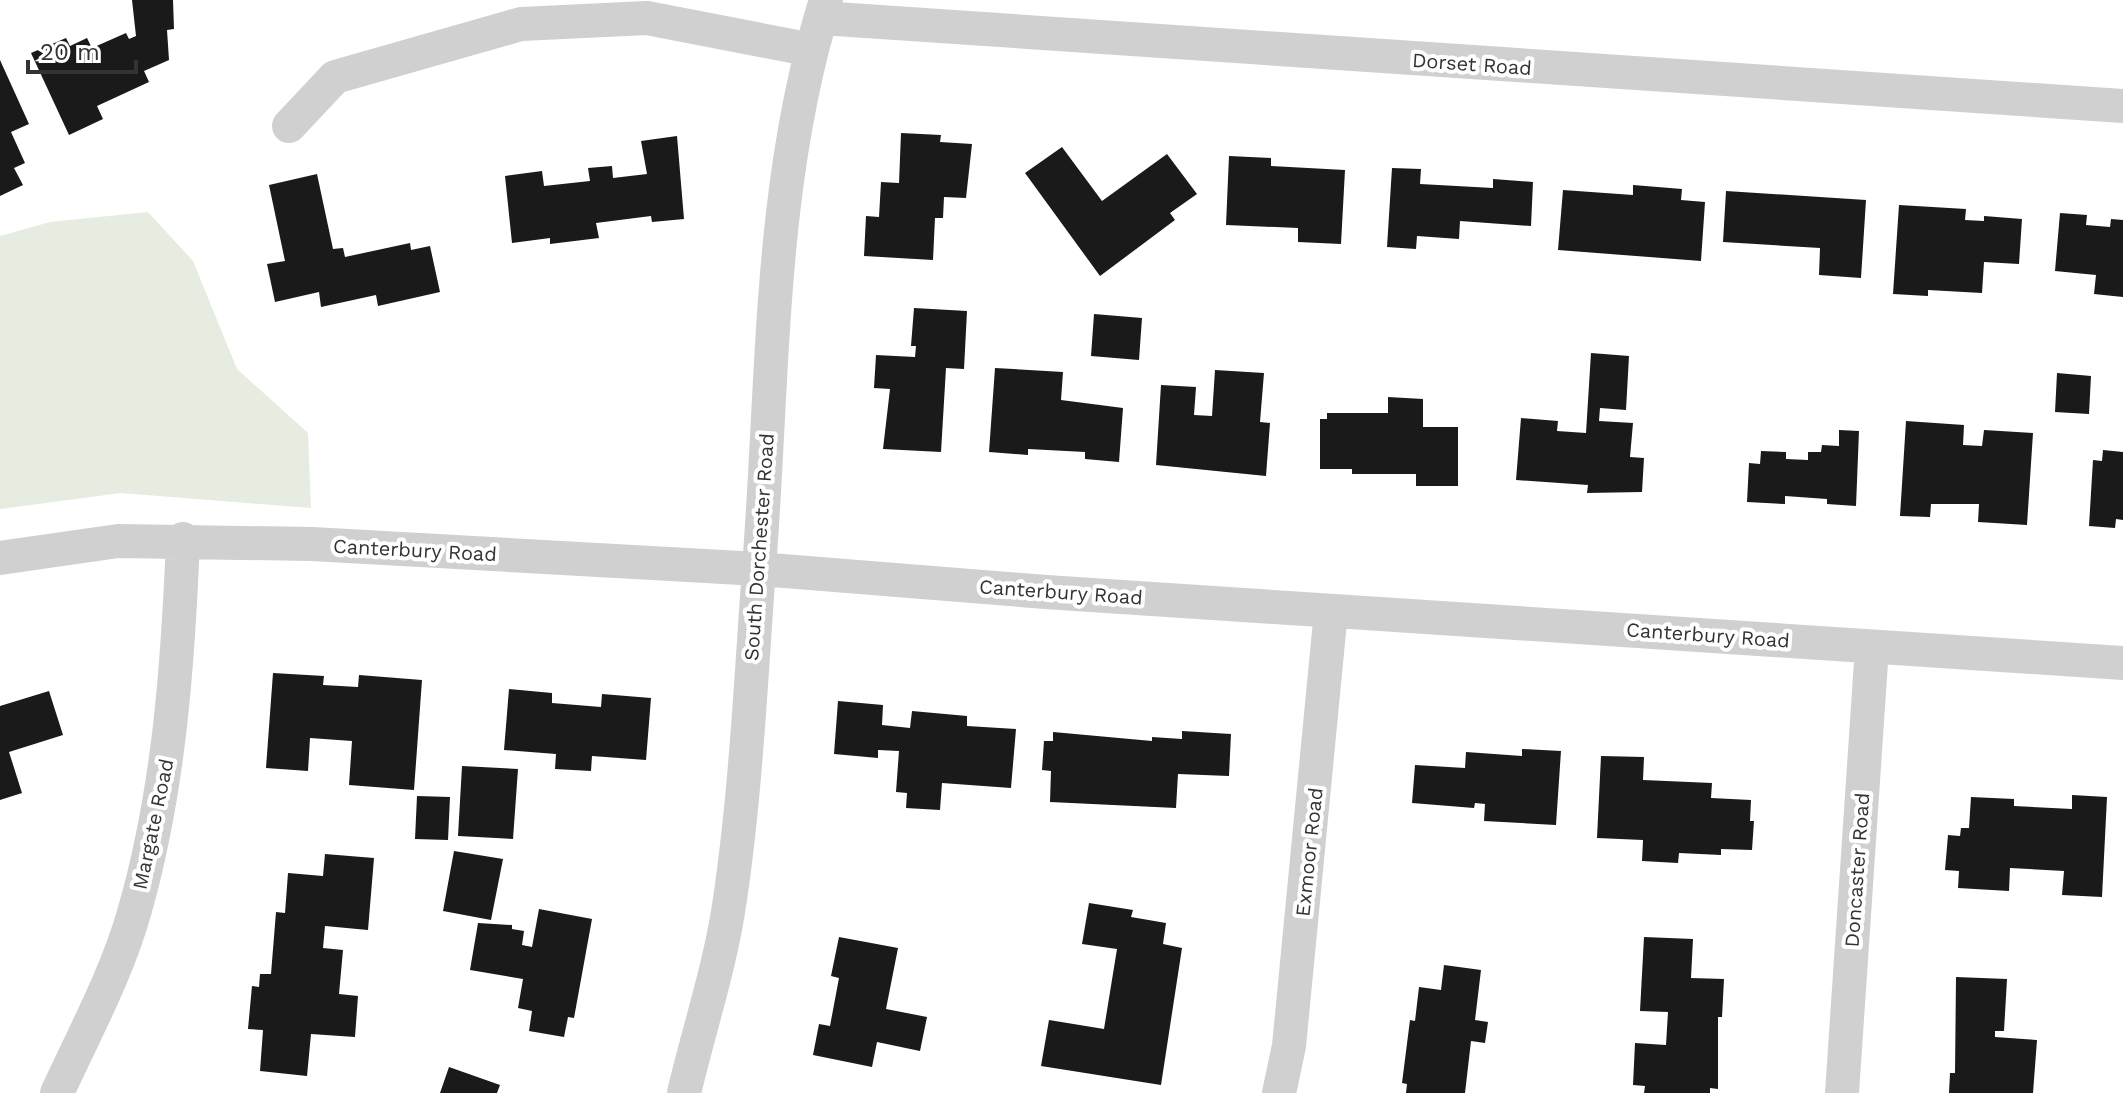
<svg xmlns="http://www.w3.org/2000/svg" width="2123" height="1093" font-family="'Work Sans',sans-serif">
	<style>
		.green { fill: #e6ecdf }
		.building { fill: #1a1a1a }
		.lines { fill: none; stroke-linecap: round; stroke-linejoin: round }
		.minor { stroke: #d0d0d0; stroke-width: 34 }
		.labels { text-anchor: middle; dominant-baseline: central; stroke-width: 8; stroke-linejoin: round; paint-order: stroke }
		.street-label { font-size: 20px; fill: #333; stroke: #fff }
	</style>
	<rect width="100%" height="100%" fill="#fff"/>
	<path class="green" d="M 148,212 L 193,261 L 237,369 L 308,433 L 311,508 L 121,493 L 0,509 L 0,236 L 50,222 Z"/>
	<path class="building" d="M 132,0 L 173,0 L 174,29 L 167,30 L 169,60 L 144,71 L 149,82 L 97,106 L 103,119 L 69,135 L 31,53 L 66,38 L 70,46 L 87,38 L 92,48 L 126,33 L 129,39 L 136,36 Z
		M 0,60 L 29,124 L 11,132 L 25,163 L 14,168 L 23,185 L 0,196 Z
		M 901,133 L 941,135 L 940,142 L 972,144 L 966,198 L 944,197 L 943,218 L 935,218 L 933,260 L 864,256 L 866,216 L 879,217 L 881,182 L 899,183 Z
		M 677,136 L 684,219 L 652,222 L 651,216 L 596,223 L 599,238 L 550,244 L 550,238 L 512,243 L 505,176 L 542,171 L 544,186 L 590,181 L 588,168 L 612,166 L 613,178 L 647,174 L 641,141 Z
		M 1062,147 L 1102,201 L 1167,154 L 1197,194 L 1170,213 L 1175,220 L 1100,276 L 1025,173 Z
		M 1229,156 L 1271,158 L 1271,166 L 1345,170 L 1341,244 L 1298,242 L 1298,228 L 1226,225 Z
		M 1392,168 L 1421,169 L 1420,184 L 1493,188 L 1493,179 L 1533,182 L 1531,226 L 1460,221 L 1459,239 L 1417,236 L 1416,249 L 1387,247 Z
		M 317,174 L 333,249 L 343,248 L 345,257 L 410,243 L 411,250 L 430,246 L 440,292 L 378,306 L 376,295 L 321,307 L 319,292 L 275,302 L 267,264 L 285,261 L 269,185 Z
		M 1633,185 L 1682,189 L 1681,200 L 1705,202 L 1701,261 L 1558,250 L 1563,190 L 1633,195 Z
		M 1726,191 L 1866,200 L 1861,278 L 1819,275 L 1820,248 L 1723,242 Z
		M 1899,205 L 1966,209 L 1965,220 L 1984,221 L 1984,216 L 2022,219 L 2019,264 L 1984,262 L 1982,293 L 1928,290 L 1928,296 L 1893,294 Z
		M 2060,213 L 2087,215 L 2086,225 L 2110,227 L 2111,219 L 2123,220 L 2123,297 L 2094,294 L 2096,275 L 2055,271 Z
		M 914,308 L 967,311 L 964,369 L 946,368 L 941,452 L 883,449 L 890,389 L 874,388 L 876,355 L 915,357 L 916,346 L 911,346 Z
		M 1094,314 L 1142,318 L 1139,360 L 1091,356 Z
		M 1591,353 L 1629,356 L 1626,410 L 1600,408 L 1599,421 L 1633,423 L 1630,457 L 1644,458 L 1642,492 L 1587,493 L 1588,485 L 1516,480 L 1521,418 L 1558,421 L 1557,431 L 1586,433 Z
		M 995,368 L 1063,372 L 1061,400 L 1123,408 L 1119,462 L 1085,459 L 1085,452 L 1028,449 L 1028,455 L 989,452 Z
		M 1215,370 L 1264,373 L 1260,422 L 1270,423 L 1266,476 L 1156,465 L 1161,385 L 1196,387 L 1194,415 L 1212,416 Z
		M 2057,373 L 2091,376 L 2089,414 L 2055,412 Z
		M 1388,397 L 1423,399 L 1423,427 L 1458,427 L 1458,486 L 1416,486 L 1416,474 L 1352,474 L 1352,469 L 1320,469 L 1320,419 L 1327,419 L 1327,413 L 1388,413 Z
		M 1906,421 L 1964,425 L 1963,445 L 1982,446 L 1984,430 L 2033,433 L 2027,525 L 1978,522 L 1979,504 L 1931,504 L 1930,517 L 1900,516 Z
		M 1839,430 L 1859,431 L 1856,506 L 1827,504 L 1827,499 L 1785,496 L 1785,504 L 1747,502 L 1749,463 L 1760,464 L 1761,451 L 1786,452 L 1786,459 L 1808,460 L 1808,452 L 1821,452 L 1822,445 L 1839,446 Z
		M 2103,450 L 2123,452 L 2123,520 L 2116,519 L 2115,528 L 2089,526 L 2093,460 L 2102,461 Z
		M 273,673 L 324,676 L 323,685 L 358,687 L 359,675 L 422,680 L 414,790 L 349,785 L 352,741 L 310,738 L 308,771 L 266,768 Z
		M 509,689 L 552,693 L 552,703 L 601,707 L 602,694 L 651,698 L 646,760 L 592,756 L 591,771 L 555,769 L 556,754 L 504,750 Z
		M 49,691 L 63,735 L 9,752 L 22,793 L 0,800 L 0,706 Z
		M 838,701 L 883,705 L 882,725 L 910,728 L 912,711 L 967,716 L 967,726 L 1016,729 L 1011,788 L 942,783 L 940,810 L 906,808 L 907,793 L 896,792 L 899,751 L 878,750 L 878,758 L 834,754 Z
		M 1182,731 L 1231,734 L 1229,776 L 1178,774 L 1176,808 L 1050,802 L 1051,771 L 1042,770 L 1044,741 L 1053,741 L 1053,732 L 1152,741 L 1152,737 L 1182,739 Z
		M 1522,749 L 1561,751 L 1556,825 L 1484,821 L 1485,804 L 1475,803 L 1474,808 L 1412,803 L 1415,765 L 1465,768 L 1466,752 L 1522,756 Z
		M 1601,756 L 1644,757 L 1643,780 L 1712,783 L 1711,798 L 1751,800 L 1750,821 L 1754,821 L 1752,850 L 1721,849 L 1721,855 L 1679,853 L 1678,863 L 1642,861 L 1643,840 L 1597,838 Z
		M 462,766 L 518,769 L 513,839 L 458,836 Z
		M 2072,795 L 2107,797 L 2102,897 L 2062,895 L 2064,871 L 2010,868 L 2009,891 L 1958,888 L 1959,871 L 1945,870 L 1948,835 L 1960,836 L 1961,828 L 1969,828 L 1971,797 L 2014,799 L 2014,806 L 2072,809 Z
		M 417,796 L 450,797 L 448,840 L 415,839 Z
		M 454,851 L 503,859 L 491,920 L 443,911 Z
		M 325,854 L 374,858 L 368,930 L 325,926 L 323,948 L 343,950 L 339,994 L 358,996 L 355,1037 L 311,1034 L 307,1076 L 260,1071 L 263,1030 L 248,1029 L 252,986 L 259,987 L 260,974 L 271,974 L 276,912 L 285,913 L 288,873 L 323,876 Z
		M 1089,903 L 1133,910 L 1131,917 L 1166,923 L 1163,944 L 1182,948 L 1161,1085 L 1041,1066 L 1049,1020 L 1104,1029 L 1117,949 L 1082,944 Z
		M 539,909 L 592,919 L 574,1018 L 568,1017 L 564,1037 L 529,1031 L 532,1011 L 518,1008 L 523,979 L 470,970 L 478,923 L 512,925 L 512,929 L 524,931 L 522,945 L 532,947 Z
		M 839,937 L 898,948 L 886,1009 L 927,1017 L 920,1051 L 877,1042 L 872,1067 L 813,1055 L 819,1024 L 830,1026 L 839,978 L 831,976 Z
		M 1644,937 L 1693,939 L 1691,978 L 1724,979 L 1722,1017 L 1718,1017 L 1718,1089 L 1710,1088 L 1710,1093 L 1644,1093 L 1645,1086 L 1633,1085 L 1635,1043 L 1666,1045 L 1668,1012 L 1640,1011 Z
		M 1444,965 L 1481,970 L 1475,1020 L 1488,1022 L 1485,1043 L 1471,1041 L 1465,1093 L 1406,1093 L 1407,1084 L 1402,1083 L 1410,1020 L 1415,1021 L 1419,987 L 1441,990 Z
		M 1956,977 L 2007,979 L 2004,1031 L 1995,1031 L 1995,1037 L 2037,1040 L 2033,1093 L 1949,1093 L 1950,1073 L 1955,1073 Z
		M 449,1067 L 500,1085 L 497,1093 L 440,1093 Z"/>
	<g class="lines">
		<path class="minor" d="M 821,18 L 2123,106
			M 289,126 L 335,77 L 521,24 L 647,18 L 812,50
			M 0,558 L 118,541 L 312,544 L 759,569 L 1046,592 L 2123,663
			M 57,1093 C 84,1034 116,976 134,913 C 169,792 178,665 183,539
			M 684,1093 C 699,1029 721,964 730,899 C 746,790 751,678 759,568 C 774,377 768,185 826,0
			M 1279,1093 L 1289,1046 L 1331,611
			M 1842,1093 L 1872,647"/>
	</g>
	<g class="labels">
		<g class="street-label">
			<text transform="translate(1472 64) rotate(4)">Dorset Road</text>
			<text transform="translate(759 547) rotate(-86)">South Dorchester Road</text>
			<text transform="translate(415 550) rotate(3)">Canterbury Road</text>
			<text transform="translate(1061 592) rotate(4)">Canterbury Road</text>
			<text transform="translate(1708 635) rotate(4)">Canterbury Road</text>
			<text transform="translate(153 824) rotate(-78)">Margate Road</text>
			<text transform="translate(1309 852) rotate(-84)">Exmoor Road</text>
			<text transform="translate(1857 870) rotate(-86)">Doncaster Road</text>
		</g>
	</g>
	<path d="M28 60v12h108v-12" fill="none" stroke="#333333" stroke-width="4"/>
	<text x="40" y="60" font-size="24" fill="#333333" stroke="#ffffff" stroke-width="6" paint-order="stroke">20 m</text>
</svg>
